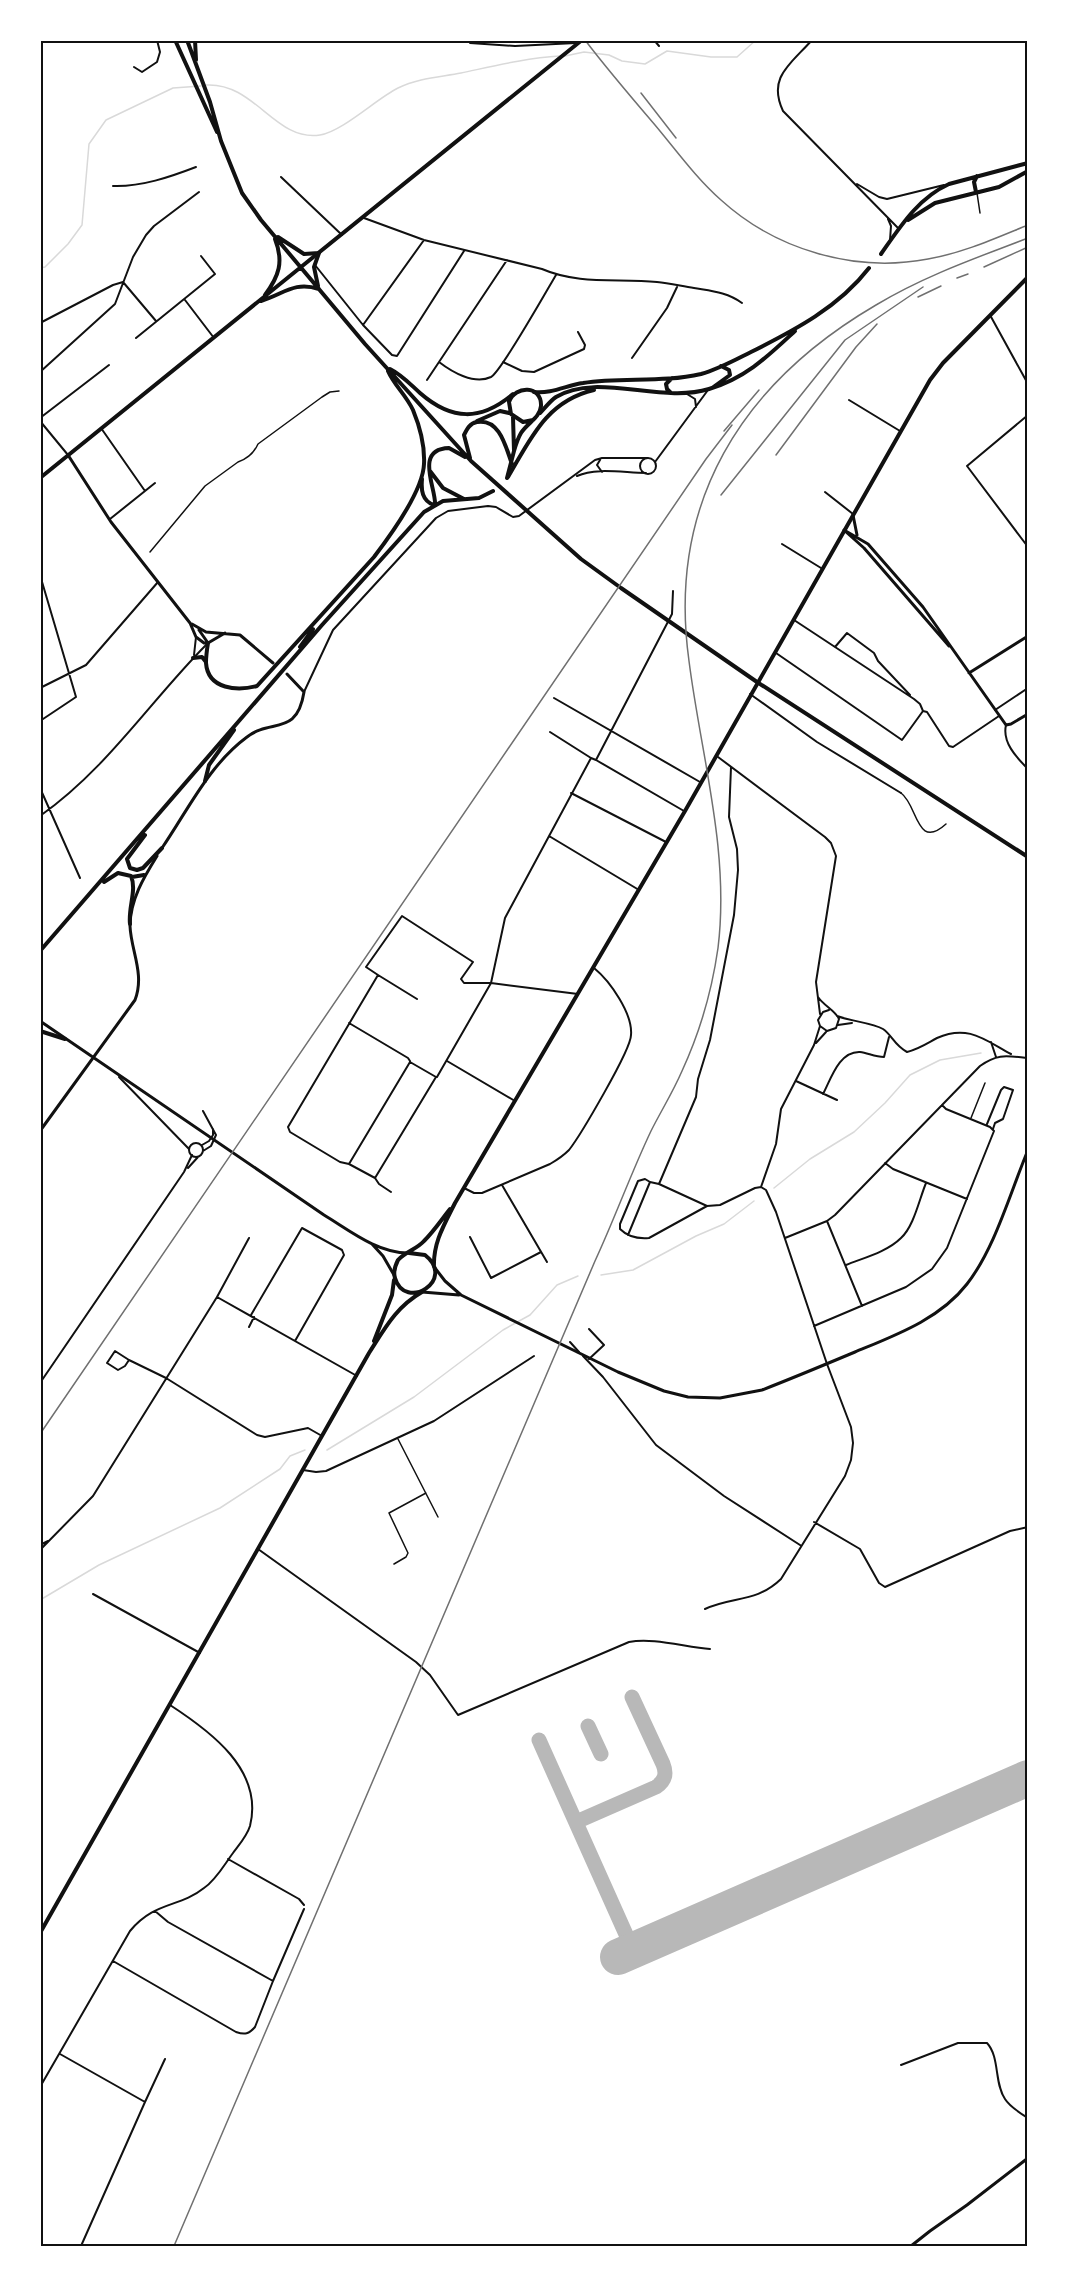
<svg xmlns="http://www.w3.org/2000/svg" width="1068" height="2287" font-family="Barlow,sans-serif">
	<style>
		.lines { fill: none; stroke-linecap: round; stroke-linejoin: round }
		.stream { stroke: #d9d9d9; stroke-width: 1.5 }
		.taxiway { stroke: #b8b8b8; stroke-width: 15 }
		.runway { stroke: #b8b8b8; stroke-width: 36 }
		.service { stroke: #111; stroke-width: 1.5 }
		.pedestrian { stroke: #111; stroke-width: 1.5 }
		.minor { stroke: #111; stroke-width: 2 }
		.tertiary { stroke: #111; stroke-width: 3 }
		.secondary { stroke: #111; stroke-width: 4 }
		.primary { stroke: #111; stroke-width: 4 }
		.rail { stroke: #707070; stroke-width: 1.5 }
		.neatline { fill: none; stroke: #111; stroke-width: 2 }
	</style>
	<rect width="100%" height="100%" fill="#fff"/>
	<g class="lines">
		<path class="stream" d="M 565,56 L 584,52 L 609,55 L 622,61 L 645,64 L 667,51 L 711,57 L 737,57 L 756,40
			M 206,85 C 255,82 275,142 320,135 C 343,131 376,99 398,88 C 418,78 440,77 461,73 C 494,66 526,58 560,56
			M 40,268 L 45,267 L 68,244 L 82,225 L 89,144 L 106,120 L 173,88 L 201,86
			M 774,1188 L 810,1159 L 854,1132 L 885,1103 L 910,1075 L 940,1060 L 981,1053
			M 601,1275 L 633,1270 L 696,1236 L 724,1224 L 754,1201
			M 327,1450 L 414,1397 L 503,1330 L 530,1315 L 557,1285 L 578,1276
			M 40,1600 L 99,1565 L 220,1508 L 280,1469 L 290,1456 L 305,1450"/>
		<path class="taxiway" d="M 588,1726 L 601,1754
			M 539,1740 L 633,1950
			M 576,1822 L 656,1787 C 665,1781 667,1774 663,1764 L 632,1697"/>
		<path class="runway" d="M 618,1957 L 1028,1778"/>
		<path class="service" d="M 977,193 L 980,213
			M 150,552 L 205,486 L 238,462 C 247,459 254,453 258,444 L 322,397 L 330,392 L 339,391
			M 971,1118 L 985,1083
			M 398,1439 L 438,1517
			M 394,1564 L 406,1557 L 408,1553 L 389,1513 L 426,1493"/>
		<path class="pedestrian" d="M 901,793 C 918,805 916,851 946,824"/>
		<path class="minor" d="M 468,40 L 470,43 L 515,46 L 576,43
			M 654,40 L 659,46
			M 812,40 C 791,64 767,77 783,111 L 898,228
			M 134,67 L 142,72 L 157,62 L 160,52 L 157,40
			M 281,177 L 342,235
			M 857,184 L 879,197 L 887,199 L 944,185
			M 113,186 C 141,187 170,177 196,167
			M 364,218 L 424,240 L 542,269 C 579,285 618,278 657,282 C 669,283 681,286 694,288 C 711,291 727,292 742,303
			M 888,219 L 891,226 L 890,240
			M 315,265 L 363,325 L 392,355 L 397,356 L 464,251
			M 185,300 L 214,338
			M 990,315 L 1028,384
			M 40,323 L 113,285 L 123,282 L 156,321
			M 363,325 L 424,240
			M 136,338 L 215,274 L 201,256
			M 632,358 L 667,308 L 677,287
			M 439,362 C 452,372 474,385 491,377 C 501,372 547,290 556,275
			M 503,362 L 522,371 L 534,372 L 584,349 L 585,345 L 578,332
			M 40,372 L 115,304 L 133,257 L 146,235 L 154,226 L 199,192
			M 427,380 L 507,260
			M 687,394 L 695,399 L 696,407
			M 849,400 L 900,431
			M 1028,415 L 967,466 L 1028,547
			M 40,418 L 109,365
			M 40,421 L 68,455
			M 101,428 L 145,491
			M640 466a8 8 0 1 1 16 0a8 8 0 1 1-16 0Z
			M 600,460 L 597,465 L 602,472
			M 655,462 L 708,390
			M 577,476 C 596,467 625,473 646,473
			M 825,492 L 853,514
			M 110,519 L 155,483
			M 782,544 L 821,568
			M 40,575 L 76,697 L 40,721
			M 794,620 L 914,699
			M 835,647 L 847,633 L 874,653 L 878,661 L 910,695
			M 776,653 L 902,740 L 923,711
			M 194,655 L 196,637
			M 40,688 L 86,665 L 158,582
			M 304,692 L 333,630 L 436,518 L 448,511 L 488,506 L 496,507 L 513,517 L 519,516 L 595,460 L 602,458 L 647,458
			M 750,694 L 817,742 L 901,793
			M 554,698 L 700,782
			M 914,699 L 920,704 L 923,711
			M 995,710 L 1028,688
			M 923,711 L 927,712 L 949,746 L 953,747 L 999,716
			M 1006,725 C 1002,742 1016,757 1028,769
			M 550,732 L 591,758
			M 718,757 L 825,837 L 831,843 L 836,856 L 816,982 L 820,1014
			M 596,760 L 684,811
			M 40,788 L 80,878
			M 571,793 L 666,842
			M 40,816 C 107,769 151,700 207,644
			M 549,836 L 639,890
			M 378,975 L 366,967 L 402,916 L 473,962 L 461,979 L 464,983 L 491,983 L 578,994
			M 818,997 C 824,1006 835,1010 839,1019 L 836,1028 L 827,1031 L 820,1026 L 818,1020 L 823,1012 L 829,1010
			M 837,1016 C 850,1021 873,1023 883,1029 C 892,1035 894,1045 907,1052 C 919,1049 926,1044 937,1038 C 968,1024 985,1040 1011,1054
			M 349,1023 L 408,1058 L 410,1061
			M 838,1025 L 852,1023
			M 991,1042 L 996,1057
			M 816,1043 L 826,1032
			M 447,1061 L 515,1101
			M 119,1077 L 189,1149
			M 437,1077 L 491,983 L 505,918 L 591,758 L 596,760 L 672,614 L 673,591
			M 796,1081 L 837,1100
			M 823,1094 C 831,1079 839,1051 860,1052 C 868,1053 875,1057 884,1057 L 889,1037
			M 203,1111 L 216,1135 L 211,1146 L 203,1151
			M 987,1124 L 1001,1090 L 1004,1087 L 1013,1090 L 1003,1119 L 995,1123 L 993,1129
			M189 1150a7 7 0 1 1 14 0a7 7 0 1 1-14 0Z
			M 202,1145 L 209,1141 L 213,1135 L 213,1129
			M 885,1163 L 893,1169 L 967,1199
			M 349,1164 L 410,1062 L 436,1077 L 375,1178 L 349,1164 L 340,1162 L 290,1132 L 288,1127 L 378,975 L 417,999
			M 188,1168 L 198,1157
			M 375,1178 L 379,1184 L 391,1192
			M 650,1182 L 659,1184 L 696,1097 L 698,1079 L 710,1040 L 734,915 L 738,870 L 737,849 L 729,817 L 731,767
			M 659,1184 L 707,1206
			M 502,1185 L 547,1262
			M 761,1187 L 776,1144 L 781,1109 L 814,1045 L 820,1026
			M 464,1188 L 474,1193 L 482,1193 L 550,1164 C 557,1160 563,1156 569,1150 C 580,1136 631,1050 631,1035 C 633,1014 610,981 594,968
			M 827,1221 L 862,1306
			M 628,1235 L 650,1182 L 645,1179 L 638,1181 L 620,1224 L 620,1229 C 628,1237 637,1239 649,1238 L 707,1206 L 720,1205 L 755,1188 L 761,1187
			M 470,1237 L 491,1278 L 541,1252
			M 785,1238 L 827,1221 L 835,1215 L 980,1066 C 998,1053 1007,1056 1028,1058
			M 846,1265 C 863,1258 887,1252 901,1238 C 914,1226 919,1200 926,1183
			M 217,1297 L 249,1238
			M 251,1315 L 302,1228 L 342,1250 L 344,1255 L 295,1341
			M 814,1326 L 906,1287 L 932,1269 L 947,1248 L 994,1131 L 990,1127 L 946,1109 L 942,1105
			M 249,1327 L 254,1317
			M 589,1329 L 604,1345 L 589,1359
			M 570,1342 L 579,1352
			M 583,1356 L 603,1377 L 656,1445 L 724,1496 L 800,1545
			M 129,1360 L 125,1366 L 118,1370 L 107,1363 L 115,1351 L 129,1360 L 166,1378 L 257,1435 L 265,1437 L 308,1428 L 322,1436
			M 40,1383 L 184,1172 L 192,1155
			M 303,1470 L 316,1472 L 326,1471 L 434,1421 L 534,1356
			M 814,1522 L 860,1549 L 879,1583 L 885,1587 L 1010,1531 L 1028,1527
			M 40,1545 L 48,1541
			M 258,1549 L 416,1662 L 430,1675 L 458,1715 L 629,1642 C 652,1637 685,1647 710,1649
			M 40,1550 L 93,1496 L 217,1297 L 357,1376
			M 93,1594 L 200,1653
			M 705,1609 C 733,1596 756,1603 781,1579 L 845,1476 L 851,1460 L 853,1443 L 851,1427 L 827,1364 L 776,1212 L 766,1190 L 761,1187
			M 228,1859 L 299,1899 L 304,1905
			M 113,1961 L 236,2032 C 245,2035 249,2034 255,2027 L 273,1981 L 168,1922 L 155,1911
			M 273,1981 L 304,1909
			M 60,2054 L 145,2102 L 81,2246
			M 901,2065 L 958,2043 L 987,2043 C 1000,2057 994,2083 1005,2099 C 1010,2107 1020,2113 1028,2118
			M 40,2087 L 130,1931 C 155,1901 179,1908 204,1888 C 216,1880 224,1865 233,1853 C 239,1845 247,1836 250,1826 C 264,1770 210,1731 170,1705
			M 145,2102 L 165,2059"/>
		<path class="tertiary" d="M 68,455 L 111,522 L 190,623 L 196,637 L 204,643 L 208,643
			M 853,515 L 857,535
			M 844,530 L 868,544 L 923,607 L 1006,725 L 1011,724 L 1028,714
			M 845,531 L 864,548 L 949,646
			M 192,624 L 206,632 L 240,635 L 273,663
			M 199,630 L 208,643
			M 208,643 L 225,633
			M 969,673 L 1028,636
			M 162,848 C 188,810 209,765 247,737 C 271,718 297,737 304,692 L 287,674
			M 40,1021 L 324,1215 C 349,1230 377,1253 408,1253
			M 40,1131 L 135,1000 C 145,974 131,951 130,926 C 130,900 144,877 157,856
			M 372,1244 L 383,1256 L 394,1275
			M 435,1268 L 445,1281 L 461,1295 L 618,1372 L 664,1391 L 688,1397 L 720,1398 L 762,1390 C 793,1378 824,1365 855,1352 C 896,1335 940,1319 967,1284 C 995,1248 1010,1193 1028,1150
			M 422,1292 L 459,1295
			M 911,2246 L 930,2231 L 967,2205 L 1028,2158"/>
		<path class="secondary" d="M 976,192 L 974,182 L 977,176
			M 908,220 L 935,203 L 999,187 L 1028,171
			M 881,254 C 900,227 918,198 949,184 L 1028,163
			M 301,267 L 582,40
			M 712,388 L 730,375 L 729,370 L 721,366
			M 534,392 C 552,394 567,385 583,383 C 622,377 663,383 701,374 C 719,369 735,360 751,352 C 795,330 839,307 869,268
			M 671,393 L 667,389 L 666,384 L 672,378
			M 540,413 C 545,408 550,401 556,397 C 597,372 661,404 709,389 C 746,378 768,356 795,331
			M 508,477 C 530,440 546,401 594,390
			M 409,1253 L 425,1255 C 457,1280 405,1312 395,1278 C 393,1272 395,1266 398,1260 C 405,1252 417,1249 424,1241 C 434,1231 442,1219 450,1209
			M 434,1267 C 433,1243 444,1225 455,1203 L 685,811 L 930,380 L 943,363 L 1028,277
			M 374,1341 L 392,1295 L 394,1280
			M 40,1933 L 369,1353 C 385,1328 396,1307 422,1292"/>
		<path class="primary" d="M 175,40 L 217,132
			M 187,40 L 210,102 L 221,141 L 242,193 L 261,220 L 365,344 L 471,461 L 581,559 L 621,588 L 757,682 L 1028,857
			M 195,40 L 196,60
			M 278,237 L 304,254 L 319,253
			M 318,286 L 314,267 L 319,253
			M 265,295 C 279,276 284,262 275,239
			M 261,301 C 284,294 294,281 319,289
			M 390,369 C 402,375 410,384 420,393 C 452,421 481,421 513,394
			M 477,421 L 500,411 L 509,413
			M 514,451 C 516,444 518,438 521,433 C 527,423 540,418 541,406 C 542,385 515,385 509,402 L 511,414 L 523,422 L 533,420
			M 470,458 L 464,435 C 467,429 470,423 477,422 C 500,418 506,448 512,464
			M 430,471 L 443,488 L 464,499
			M 40,478 L 301,267
			M 507,478 L 514,451 L 513,417
			M 422,479 C 421,490 422,501 434,505
			M 435,504 C 436,488 414,449 449,448 L 465,457
			M 208,643 C 207,649 206,656 206,663 C 208,690 238,691 257,686 L 374,557 C 390,536 423,491 424,464 C 425,445 420,427 413,410 C 406,395 394,385 388,371
			M 300,647 L 313,629
			M 193,658 L 202,657 L 206,662
			M 205,781 L 209,765 L 234,730
			M 145,835 L 127,859 L 130,868 L 137,870 L 143,868 L 162,848
			M 132,877 L 144,875
			M 104,882 L 118,873 L 131,876 C 137,890 128,908 130,924
			M 40,951 L 322,625 L 424,512 L 443,501 L 479,498 L 493,491
			M 40,1031 L 65,1039"/>
		<path class="rail" d="M 585,40 C 607,69 631,97 655,125 C 676,150 696,178 721,200 C 776,250 855,273 928,259 C 963,253 996,238 1028,225
			M 641,93 L 676,138
			M 984,267 L 1028,247
			M 957,278 L 968,274
			M 918,297 L 941,286
			M 724,431 L 759,390
			M 776,455 L 856,347 L 877,324
			M 721,495 L 845,340 L 923,287
			M 40,1434 L 706,459 L 732,425
			M 174,2246 L 595,1261 C 615,1218 631,1173 651,1131 C 661,1111 673,1092 682,1071 C 700,1032 712,990 718,948 C 730,851 701,756 689,661 C 667,503 741,384 876,305 C 924,276 976,258 1028,238"/>
	</g>
	<rect width="1068" height="2287" fill="none" stroke="#ffffff" stroke-width="84"/>
	<rect x="42" y="42" width="984" height="2203" class="neatline"/>
</svg>
